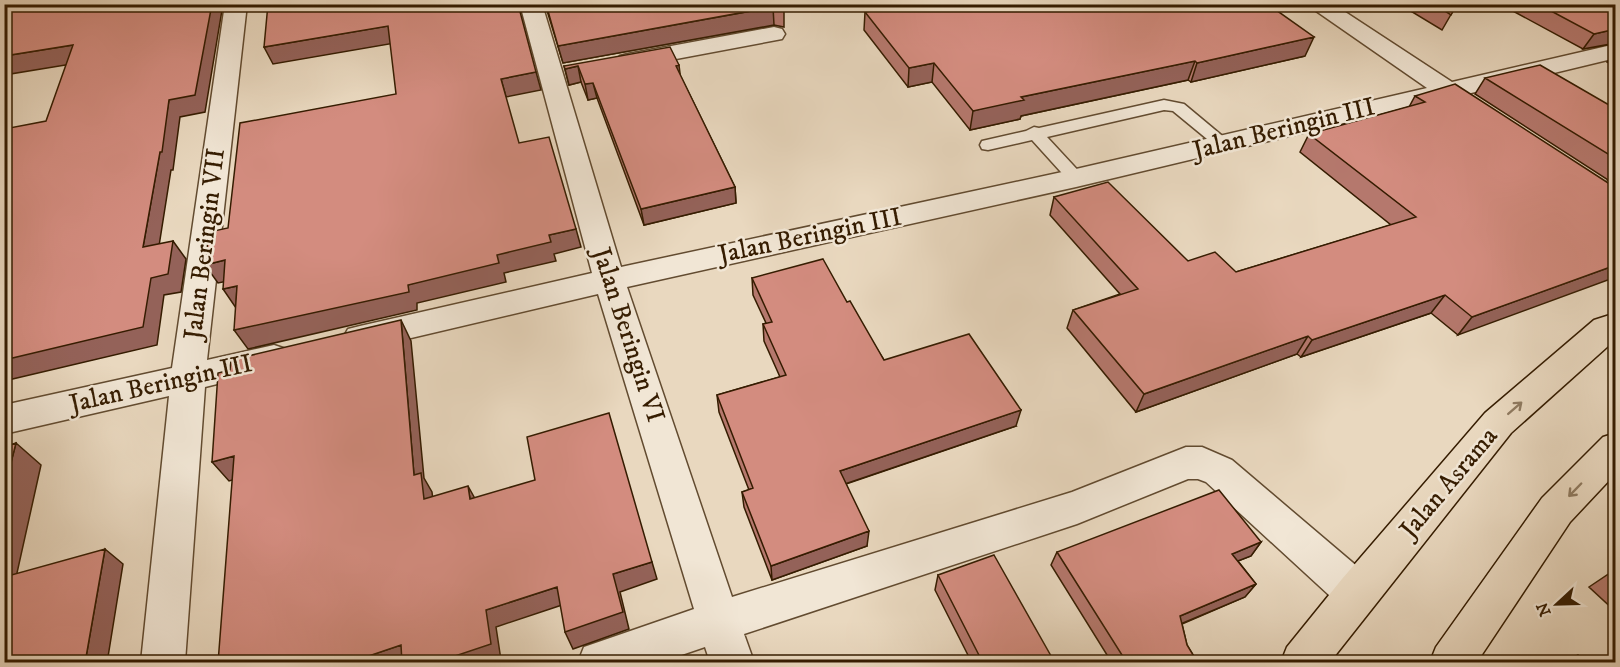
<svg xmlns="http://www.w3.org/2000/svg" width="1620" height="667" font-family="'IM FELL DW Pica',serif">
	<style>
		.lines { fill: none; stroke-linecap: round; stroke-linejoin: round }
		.lane-casing { stroke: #624b30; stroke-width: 3 }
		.street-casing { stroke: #624b30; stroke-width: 3 }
		.highway-casing { stroke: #351c01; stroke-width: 3 }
		.lane { fill: #f1e6d5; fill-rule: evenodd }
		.street { fill: #f1e6d5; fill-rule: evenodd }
		.highway { fill: #e9d8bf; fill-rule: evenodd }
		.wall { fill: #b5786d; stroke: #351c01; stroke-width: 1.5 }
		.shaded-wall { fill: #946259; stroke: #351c01; stroke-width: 1.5 }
		.building { fill: #d38c7f; stroke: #351c01; stroke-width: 1.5 }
		.oneway { stroke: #8f7a60 }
		.labels { text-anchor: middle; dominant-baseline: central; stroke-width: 5; stroke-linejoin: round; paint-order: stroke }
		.street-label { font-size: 26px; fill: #351c01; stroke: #f1e6d5 }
	</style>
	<rect width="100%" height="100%" fill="#e9d8bf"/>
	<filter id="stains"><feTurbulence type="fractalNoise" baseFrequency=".00333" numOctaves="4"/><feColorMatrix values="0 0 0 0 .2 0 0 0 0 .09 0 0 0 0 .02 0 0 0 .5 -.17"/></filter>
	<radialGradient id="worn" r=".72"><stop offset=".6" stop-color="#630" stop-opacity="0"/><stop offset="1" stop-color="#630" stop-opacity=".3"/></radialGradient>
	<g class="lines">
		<g class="lane-casing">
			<path id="lane" d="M 1164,100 L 1184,104 L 1232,144 L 1230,148 L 1218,148 L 1173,111 L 1164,110 L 1047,137 L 1085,178 L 1082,182 L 1070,182 L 1032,140 L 988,150 L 982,149 L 980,145 L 982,141 L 1026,131 L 1034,127 L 1039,128 Z"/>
		</g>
		<g class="street-casing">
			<path id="street" d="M 225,4 L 247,4 L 207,360 L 274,345 L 286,349 L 291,358 L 286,367 L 205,387 L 185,662 L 141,662 L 169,396 L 4,434 L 4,405 L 172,368 Z
				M 520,4 L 542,4 L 621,267 L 1076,169 L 1427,88 L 1306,4 L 1333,4 L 1452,82 L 1616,44 L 1616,58 L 1467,94 L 1469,96 L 1465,101 L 1456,104 L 1444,99 L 1076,187 L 627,287 L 732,597 L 1072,492 L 1186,447 L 1202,447 L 1232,460 L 1372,579 L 1378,593 L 1372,607 L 1357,613 L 1342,607 L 1206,482 L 1198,479 L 1188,479 L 1077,524 L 744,634 L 754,662 L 710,662 L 705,647 L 661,662 L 578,662 L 584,647 L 694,609 L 598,294 L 360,350 L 348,347 L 343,338 L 348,329 L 360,326 L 592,273 Z
				M 774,27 L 782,29 L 785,34 L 782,39 L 628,68 L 620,66 L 616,61 L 620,56 L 628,54 Z"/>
		</g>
		<g class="highway-casing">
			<path id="highway" d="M 1616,313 L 1616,339 L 1511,433 L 1330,662 L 1281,662 L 1287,647 L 1342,579 L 1485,413 L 1594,320 Z
				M 1616,433 L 1616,473 L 1570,522 L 1477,662 L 1430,662 L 1436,647 L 1542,498 L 1603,437 Z"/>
		</g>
		<use href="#lane" class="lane"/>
		<use href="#street" class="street"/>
		<use href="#highway" class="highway"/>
	</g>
	<path class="wall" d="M 545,4 L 780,4 L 784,9 L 784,27 L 774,25 L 563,63 Z
		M 1399,4 L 1457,4 L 1442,30 Z
		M 1500,4 L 1594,4 L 1605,9 L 1596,4 L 1616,4 L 1616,43 L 1583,49 Z
		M 865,12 L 1305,56 L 1191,82 L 1188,80 L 1021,116 L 1020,119 L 970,130 L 932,82 L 908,87 L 864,30 Z
		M 1616,51 L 1616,67 L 1607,62 Z
		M 564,66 L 681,77 L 735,187 L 736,203 L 644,225 L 597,98 L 588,100 L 581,82 L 569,85 Z
		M 1485,78 L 1616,109 L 1616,178 L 1608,180 L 1475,94 Z
		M 1415,96 L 1616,188 L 1458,335 L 1431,313 L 1301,357 L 1297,354 L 1136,412 L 1067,328 L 1073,310 L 1120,294 L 1050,215 L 1054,197 L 1188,261 L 1236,272 L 1391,225 L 1300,152 L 1309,134 L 1409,107 Z
		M 752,278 L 847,302 L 884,360 L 1016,426 L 846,484 L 867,546 L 772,580 L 744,507 L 742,492 L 749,490 L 719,412 L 717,395 L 780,377 L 764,341 L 763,324 L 766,323 L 753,295 Z
		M 1261,542 L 1251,556 L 1238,561 L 1256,584 L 1245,597 L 1182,624 L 1187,645 L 1198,663 L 1112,663 L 1051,565 L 1057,552 Z
		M 1616,569 L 1616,612 L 1589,587 Z
		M 938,575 L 1055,663 L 972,663 L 935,590 Z"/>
	<path class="shaded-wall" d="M 212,4 L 223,4 L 205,112 L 180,117 L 173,170 L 171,170 L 156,265 L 143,247 L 169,100 Z
		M 773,7 L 774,25 L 563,63 L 558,46 Z
		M 388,26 L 395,43 L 273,64 L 264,47 Z
		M 1616,29 L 1616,43 L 1583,49 L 1594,34 Z
		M 1314,37 L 1305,56 L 1191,82 L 1197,63 Z
		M 73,45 L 84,62 L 4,75 L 4,56 Z
		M 1195,61 L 1188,80 L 1021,116 L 1020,119 L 970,130 L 973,111 L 1021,97 Z
		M 934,63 L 932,82 L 908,87 L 909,68 Z
		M 679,65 L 681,81 L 676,66 Z
		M 578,66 L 581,82 L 569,85 L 565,69 Z
		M 536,72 L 541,90 L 506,97 L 501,79 Z
		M 593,83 L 597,98 L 588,100 L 585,84 Z
		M 1616,170 L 1616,178 L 1608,180 Z
		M 735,187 L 736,203 L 644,225 L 641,209 Z
		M 576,229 L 581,247 L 554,254 L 556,261 L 504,273 L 506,282 L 417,303 L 417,310 L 248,349 L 234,330 L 408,285 L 549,235 Z
		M 173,241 L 186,259 L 181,292 L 164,295 L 157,345 L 4,381 L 4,360 L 151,278 Z
		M 225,260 L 238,279 L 218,283 L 205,265 Z
		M 1616,265 L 1616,277 L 1458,335 L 1472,317 Z
		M 237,286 L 236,308 L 223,289 Z
		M 1445,295 L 1431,313 L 1301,357 L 1312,340 Z
		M 401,320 L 411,341 L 424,478 L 432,492 L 435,518 L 424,499 L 414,475 Z
		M 1308,336 L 1297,354 L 1136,412 L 1144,394 Z
		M 1021,410 L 1016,426 L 839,486 L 840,471 Z
		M 16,443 L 41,465 L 11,600 L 4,602 L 4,490 Z
		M 234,456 L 250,475 L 229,481 L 212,462 Z
		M 468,486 L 478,504 L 470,499 Z
		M 869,531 L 867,546 L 772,580 L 771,566 Z
		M 1261,542 L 1251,556 L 1222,567 L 1232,554 Z
		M 105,549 L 123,564 L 107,663 L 85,663 Z
		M 652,562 L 657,579 L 620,592 L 629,629 L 573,649 L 565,632 L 613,574 Z
		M 1256,584 L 1245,597 L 1171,628 L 1180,616 Z
		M 557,587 L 565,604 L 496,627 L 501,660 L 494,663 L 440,663 L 440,661 L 486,610 Z
		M 401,645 L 410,663 L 348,663 Z"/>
	<path class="building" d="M 4,4 L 212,4 L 195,95 L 169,100 L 162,152 L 160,152 L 143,247 L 173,241 L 168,274 L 151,278 L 143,327 L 4,360 L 4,129 L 46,121 L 73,45 L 4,56 Z
		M 268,4 L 518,4 L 536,72 L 501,79 L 519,143 L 549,137 L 576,229 L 549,235 L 551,242 L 497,255 L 499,263 L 408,285 L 409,292 L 234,330 L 237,286 L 223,289 L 225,260 L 205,265 L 209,232 L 228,228 L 240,123 L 396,94 L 388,26 L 264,47 Z
		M 546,4 L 780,4 L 784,9 L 773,7 L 558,46 Z
		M 910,4 L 1258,4 L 1260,6 L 1269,5 L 1314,37 L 1197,63 L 1195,61 L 1021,97 L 1024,100 L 973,111 L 934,63 L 909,68 L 865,12 Z
		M 1434,4 L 1457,4 L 1451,15 Z
		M 1538,4 L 1594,4 L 1616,14 L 1616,29 L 1594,34 Z
		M 670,47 L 679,65 L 676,66 L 735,187 L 641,209 L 593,83 L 585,84 L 578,66 L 565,69 L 564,66 Z
		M 1540,65 L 1616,109 L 1616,159 L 1485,78 Z
		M 1455,84 L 1616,188 L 1616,265 L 1472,317 L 1445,295 L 1312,340 L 1308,336 L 1144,394 L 1073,310 L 1138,289 L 1054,197 L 1108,182 L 1188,261 L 1215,252 L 1236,272 L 1416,217 L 1309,134 L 1425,102 L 1415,96 Z
		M 823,259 L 847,302 L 850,301 L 884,360 L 969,334 L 1021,410 L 840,471 L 869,531 L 771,566 L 742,492 L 753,488 L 717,395 L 786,375 L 763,324 L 772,322 L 752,278 Z
		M 401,320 L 414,475 L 421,473 L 424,499 L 468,486 L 470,499 L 535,480 L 527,437 L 609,413 L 652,562 L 613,574 L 623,612 L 565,632 L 557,587 L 486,610 L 491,644 L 440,661 L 440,663 L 402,663 L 401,645 L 348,663 L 218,663 L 234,456 L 212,462 L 218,373 L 230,370 L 231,360 Z
		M 16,443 L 4,490 L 4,447 Z
		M 1219,490 L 1261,542 L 1232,554 L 1256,584 L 1180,616 L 1187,645 L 1198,663 L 1127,663 L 1057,552 Z
		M 105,549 L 85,663 L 4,663 L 4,577 Z
		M 994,555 L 1055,663 L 983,663 L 938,575 Z
		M 1578,655 L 1586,663 L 1563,663 Z"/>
	<defs><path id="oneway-shaft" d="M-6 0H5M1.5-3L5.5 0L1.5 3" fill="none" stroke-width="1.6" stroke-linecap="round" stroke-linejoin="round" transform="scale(1.5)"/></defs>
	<g class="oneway">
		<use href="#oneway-shaft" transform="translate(1515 408) rotate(-41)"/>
		<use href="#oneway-shaft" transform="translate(1575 490) rotate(134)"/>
	</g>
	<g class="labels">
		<g class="street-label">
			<text transform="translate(1284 129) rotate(-14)">Jalan Beringin III</text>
			<text transform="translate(810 236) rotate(-12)">Jalan Beringin III</text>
			<text transform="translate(205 244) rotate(-83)">Jalan Beringin VII</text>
			<text transform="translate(628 335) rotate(72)">Jalan Beringin VI</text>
			<text transform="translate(161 384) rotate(-13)">Jalan Beringin III</text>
			<text transform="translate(1449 483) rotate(-50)">Jalan Asrama</text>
		</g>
	</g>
	<rect width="1620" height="667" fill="none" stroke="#e9d8bf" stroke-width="24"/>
	<rect x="6" y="6" width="1608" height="655" fill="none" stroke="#351c01" stroke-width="3"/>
	<rect x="12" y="12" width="1596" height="643" fill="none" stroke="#351c01" stroke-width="1.5"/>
	<g transform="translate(1557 604) rotate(248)" stroke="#f1e6d5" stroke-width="4.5" paint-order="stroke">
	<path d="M0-4.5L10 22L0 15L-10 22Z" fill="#351c01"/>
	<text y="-9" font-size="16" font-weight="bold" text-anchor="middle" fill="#351c01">N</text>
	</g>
	<rect width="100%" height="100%" filter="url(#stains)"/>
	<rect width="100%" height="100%" fill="url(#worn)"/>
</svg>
